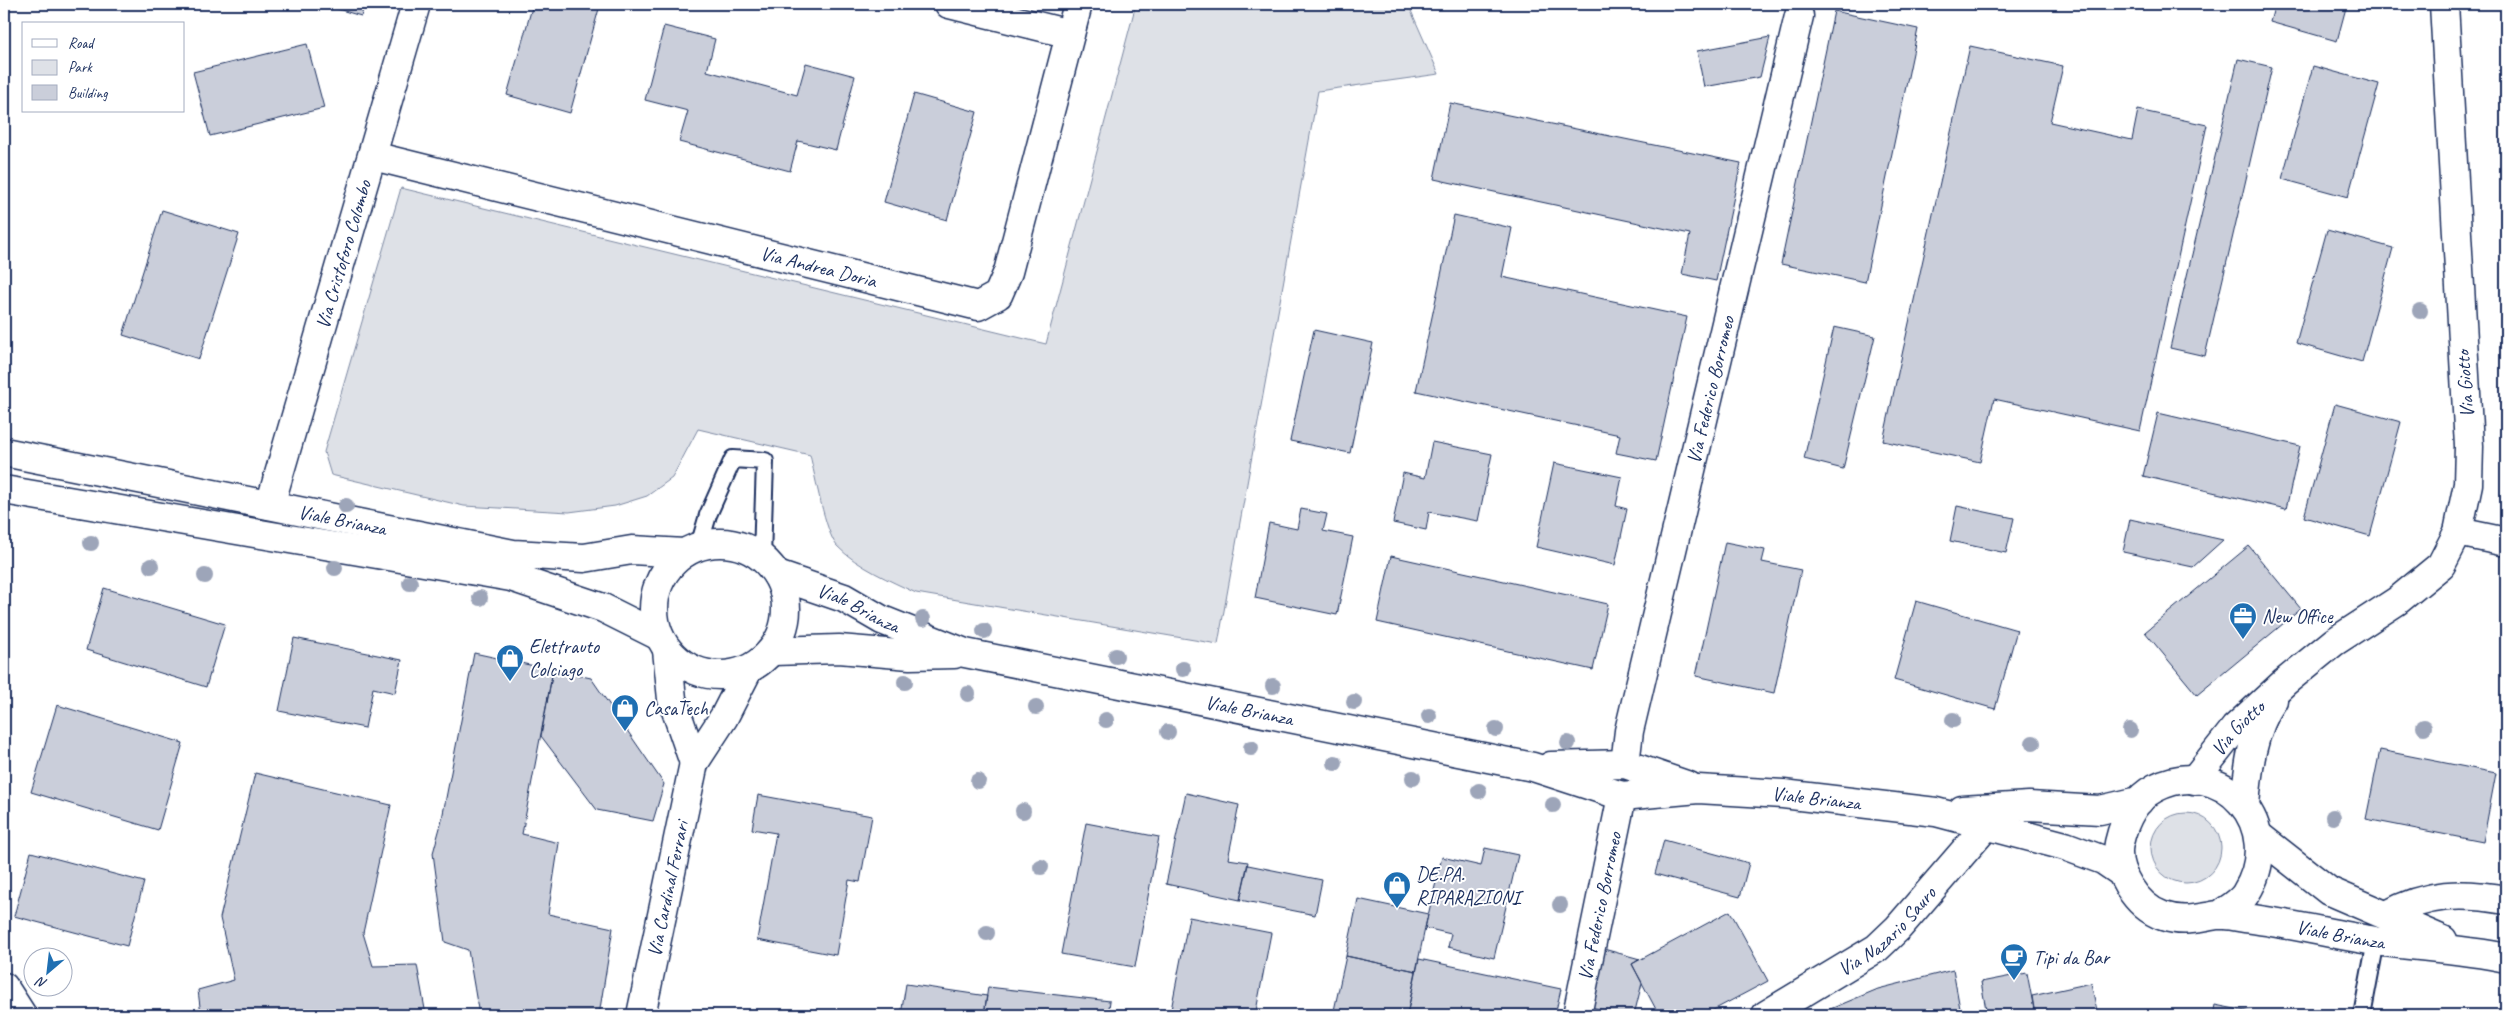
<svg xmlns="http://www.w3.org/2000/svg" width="2510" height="1019" font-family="Caveat,sans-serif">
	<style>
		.green { fill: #dee1e7; stroke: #7c88a2 }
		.building { fill: #caceda; stroke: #1b2f5e }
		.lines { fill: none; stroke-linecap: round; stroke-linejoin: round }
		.lane-casing { stroke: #1b2f5e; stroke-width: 20 }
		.street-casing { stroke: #1b2f5e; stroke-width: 31 }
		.secondary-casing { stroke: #1b2f5e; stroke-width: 31 }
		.lane { stroke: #fff; stroke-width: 16 }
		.street { stroke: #fff; stroke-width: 28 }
		.secondary { stroke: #fff; stroke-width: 28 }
		.tree { fill: #9da5b9 }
		.labels { text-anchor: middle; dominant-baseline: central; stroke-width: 4; stroke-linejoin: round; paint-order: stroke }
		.street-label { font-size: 20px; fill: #1b2f5e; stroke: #fff }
		.poi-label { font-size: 20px; fill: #1b2f5e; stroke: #fff; text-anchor: start }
	</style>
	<rect width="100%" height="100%" fill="#fff"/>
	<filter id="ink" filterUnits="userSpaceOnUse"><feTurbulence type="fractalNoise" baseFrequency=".02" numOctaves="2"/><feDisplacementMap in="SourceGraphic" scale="10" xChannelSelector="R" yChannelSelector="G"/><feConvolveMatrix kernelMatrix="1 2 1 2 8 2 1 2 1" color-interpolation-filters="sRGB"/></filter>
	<g filter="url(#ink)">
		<path class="green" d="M 1136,4 L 1408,4 L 1439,74 L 1318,91 L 1218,644 L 916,593 C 891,581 857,567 837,546 C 825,532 815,475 810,455 L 698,429 L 672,478 L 647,496 L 615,506 L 569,512 L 464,506 L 331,475 L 324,452 L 401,188 L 1046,344 Z
			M2151 848a35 35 0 1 1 70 0a35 35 0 1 1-70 0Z"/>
		<path class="building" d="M 321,4 L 365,4 L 361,16 Z
			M 533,4 L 600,5 L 570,113 L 507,95 Z
			M 2275,4 L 2347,4 L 2337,41 L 2270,22 Z
			M 1834,11 L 1918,29 L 1865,282 L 1781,264 Z
			M 664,26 L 715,39 L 707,71 L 797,95 L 806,63 L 855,76 L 836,150 L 798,141 L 790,171 L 679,142 L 688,111 L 645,100 Z
			M 1770,37 L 1760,77 L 1704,87 L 1697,51 Z
			M 307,44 L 324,108 L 210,136 L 193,72 Z
			M 1970,46 L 2063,66 L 2050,122 L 2132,140 L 2138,110 L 2207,125 L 2140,431 L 1994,399 L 1980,462 L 1883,441 Z
			M 2238,59 L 2272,67 L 2205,356 L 2170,348 Z
			M 2313,66 L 2379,84 L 2348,197 L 2282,179 Z
			M 914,94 L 977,112 L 947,220 L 884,202 Z
			M 1450,103 L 1741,163 L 1716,281 L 1682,274 L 1690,234 L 1434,179 Z
			M 162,210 L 239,234 L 199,359 L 123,335 Z
			M 1454,215 L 1512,228 L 1502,277 L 1687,317 L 1656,461 L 1616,453 L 1620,435 L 1416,391 Z
			M 2327,230 L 2393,248 L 2362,362 L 2296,343 Z
			M 1834,327 L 1875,336 L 1843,469 L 1804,459 Z
			M 1314,330 L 1373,343 L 1350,453 L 1290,441 Z
			M 2335,404 L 2401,422 L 2370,536 L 2304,517 Z
			M 2158,413 L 2300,446 L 2286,509 L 2143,476 Z
			M 1432,442 L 1492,454 L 1478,521 L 1429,512 L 1426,530 L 1393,523 L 1403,473 L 1425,478 Z
			M 1554,463 L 1622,477 L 1616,506 L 1627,509 L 1615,565 L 1536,547 Z
			M 1957,506 L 2014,518 L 2006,553 L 1950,541 Z
			M 1301,509 L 1327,514 L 1323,531 L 1353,537 L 1337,615 L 1255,598 L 1269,523 L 1297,529 Z
			M 2130,519 L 2223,540 L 2193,567 L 2123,552 Z
			M 1725,542 L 1765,550 L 1762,562 L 1801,570 L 1774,693 L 1696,676 Z
			M 2249,546 L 2301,609 L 2197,695 L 2145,632 Z
			M 1391,556 L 1608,604 L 1593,670 L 1377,622 Z
			M 104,588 L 225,624 L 206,687 L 86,650 Z
			M 1916,601 L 2017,630 L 1995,709 L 1894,680 Z
			M 294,638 L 402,660 L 395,693 L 373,688 L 365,728 L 279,711 Z
			M 474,653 L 553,670 L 522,834 L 559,843 L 548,914 L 613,928 L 599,1015 L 479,1015 L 468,950 L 445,942 L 433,853 L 441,824 Z
			M 553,670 L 591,678 L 664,784 L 653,821 L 597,810 L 541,736 Z
			M 57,705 L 183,743 L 158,830 L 31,792 Z
			M 2380,750 L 2496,773 L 2483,842 L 2366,819 Z
			M 255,773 L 391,805 L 363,933 L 373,966 L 417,965 L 426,1015 L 344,1015 L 344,1012 L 320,1015 L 201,1015 L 198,990 L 234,980 L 220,918 Z
			M 1186,793 L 1239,805 L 1228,859 L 1248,862 L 1240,900 L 1166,884 Z
			M 758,795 L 872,816 L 860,882 L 849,880 L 836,955 L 757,940 L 776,833 L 752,829 Z
			M 1086,823 L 1159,837 L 1135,967 L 1061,954 Z
			M 1664,840 L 1749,863 L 1740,897 L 1655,874 Z
			M 1485,848 L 1518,855 L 1494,958 L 1448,947 L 1451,934 L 1425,928 L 1442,857 L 1481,866 Z
			M 31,852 L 144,882 L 127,946 L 14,916 Z
			M 1248,865 L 1322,880 L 1315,915 L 1240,900 Z
			M 1358,899 L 1428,914 L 1416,971 L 1346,956 Z
			M 1730,911 L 1768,981 L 1704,1015 L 1659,1015 L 1632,964 Z
			M 1189,917 L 1271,933 L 1256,1011 L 1266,1013 L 1265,1015 L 1170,1015 Z
			M 1600,948 L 1640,959 L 1632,964 L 1642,983 L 1634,1015 L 1623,1015 L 1587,1006 Z
			M 1346,956 L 1416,971 L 1407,1015 L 1333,1015 Z
			M 1419,959 L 1561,989 L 1555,1015 L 1407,1015 Z
			M 1953,970 L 1961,1014 L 1957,1015 L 1816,1015 L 1878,989 Z
			M 2027,973 L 2035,1015 L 1987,1015 L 1981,982 Z
			M 2091,983 L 2098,1015 L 2035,1015 L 2032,996 Z
			M 906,984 L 987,996 L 984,1015 L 901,1015 Z
			M 988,987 L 1110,1001 L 1108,1015 L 984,1015 Z
			M 2215,1005 L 2266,1015 L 2213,1015 Z"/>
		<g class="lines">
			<g class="lane-casing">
				<path id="lane" d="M 699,546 L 708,515 L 733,459 L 765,461 L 762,558
					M 2362,1015 L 2376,941"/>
			</g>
			<g class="street-casing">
				<g id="street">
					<path d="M 949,4 L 1070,34"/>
					<path id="s1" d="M 373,156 L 978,306 L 998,295 L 1008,272 L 1078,4"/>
					<path id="s2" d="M 270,505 L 416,4"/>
					<path d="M 2458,532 L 2506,542"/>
					<path d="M 667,650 L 672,699 L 694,763"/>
					<path id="s3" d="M 1625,764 L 1629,731 L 1799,16"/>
					<path id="s4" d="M 2194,780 L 2235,728 L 2285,682 L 2334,642 L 2397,601 L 2441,565 L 2458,532 L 2468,484 L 2469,446 L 2444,4"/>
					<path d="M 2245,805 C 2248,768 2252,731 2273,700"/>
					<path d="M 2387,915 C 2427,893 2462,892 2506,900"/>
					<path d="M 4,987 L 22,1015"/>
					<path id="s5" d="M 641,1015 L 694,763 L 724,717 L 748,670"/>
					<path id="s6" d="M 1577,1015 L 1622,796"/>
					<path id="s7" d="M 1766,1015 L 1877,948 L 1898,928 L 1987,825"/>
				</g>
			</g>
			<g class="secondary-casing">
				<g id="secondary">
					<path id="s8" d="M 4,452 L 513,554 L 584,558 L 632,550 L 684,553"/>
					<path d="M 4,490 L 511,577 L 603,608 L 659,636"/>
					<circle cx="720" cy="609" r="66"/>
					<path id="s9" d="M 777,575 L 844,598 L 882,620 L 965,653 L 1533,767 L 1622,796 L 1698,789 L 1783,794 L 1936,812 L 2065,846 L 2103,860 L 2122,873"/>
					<path d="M 773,651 L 839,649 L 910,655 L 954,654"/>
					<path d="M 1551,766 L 1625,764 L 1689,786"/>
					<path d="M 1962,810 L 2029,806 L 2100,810 L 2139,801"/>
					<path d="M 2259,836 L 2329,891 L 2443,940"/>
					<path id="s10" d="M 2220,915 C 2228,909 2241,902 2246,893 C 2287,827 2223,753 2155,788 C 2134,799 2124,821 2119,843 C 2113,871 2137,907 2163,916 C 2184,923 2197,918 2218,915 C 2226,914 2236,917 2245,918 C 2288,923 2331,934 2375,941 C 2419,947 2463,949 2506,958"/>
				</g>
			</g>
			<use href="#lane" class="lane"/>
			<use href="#street" class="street"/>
			<use href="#secondary" class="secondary"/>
		</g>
		<g class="tree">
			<circle cx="2420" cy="311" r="8"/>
			<circle cx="346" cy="506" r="8"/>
			<circle cx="91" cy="543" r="8"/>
			<circle cx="151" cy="566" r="8"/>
			<circle cx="335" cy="568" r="8"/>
			<circle cx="205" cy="576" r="8"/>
			<circle cx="410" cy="583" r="8"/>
			<circle cx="480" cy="598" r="8"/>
			<circle cx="923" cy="619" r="8"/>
			<circle cx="984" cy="631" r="8"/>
			<circle cx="1116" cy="656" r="8"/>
			<circle cx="1183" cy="669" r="8"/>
			<circle cx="905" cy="682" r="8"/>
			<circle cx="1273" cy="686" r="8"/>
			<circle cx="968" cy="694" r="8"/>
			<circle cx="1354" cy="702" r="8"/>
			<circle cx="1036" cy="707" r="8"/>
			<circle cx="1429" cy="716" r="8"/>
			<circle cx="1106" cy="720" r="8"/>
			<circle cx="1953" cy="720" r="8"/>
			<circle cx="2424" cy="727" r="8"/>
			<circle cx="1496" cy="729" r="8"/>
			<circle cx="2130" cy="730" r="8"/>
			<circle cx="1168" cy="732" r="8"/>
			<circle cx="1568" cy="743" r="8"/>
			<circle cx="2033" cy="743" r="8"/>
			<circle cx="1251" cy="748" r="8"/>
			<circle cx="1335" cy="763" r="8"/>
			<circle cx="1413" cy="778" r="8"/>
			<circle cx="978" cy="781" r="8"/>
			<circle cx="1479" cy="791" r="8"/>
			<circle cx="1553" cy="805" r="8"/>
			<circle cx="1023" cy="811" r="8"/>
			<circle cx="2333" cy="817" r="8"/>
			<circle cx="1041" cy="867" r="8"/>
			<circle cx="1560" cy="905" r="8"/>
			<circle cx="987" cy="933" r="8"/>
		</g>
	</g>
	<defs>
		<g id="office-pin" transform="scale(1.4375)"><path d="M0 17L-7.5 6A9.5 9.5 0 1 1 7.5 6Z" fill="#1f6fb2" stroke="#fff"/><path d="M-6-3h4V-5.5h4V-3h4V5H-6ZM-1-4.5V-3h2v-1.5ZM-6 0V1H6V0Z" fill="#fff"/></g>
		<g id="shop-pin" transform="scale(1.4375)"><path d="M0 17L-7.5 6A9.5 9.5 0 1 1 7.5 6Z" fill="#1f6fb2" stroke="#fff"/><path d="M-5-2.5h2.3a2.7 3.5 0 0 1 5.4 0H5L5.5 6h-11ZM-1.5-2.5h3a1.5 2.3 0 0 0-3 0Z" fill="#fff"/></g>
		<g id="cafe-pin" transform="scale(1.4375)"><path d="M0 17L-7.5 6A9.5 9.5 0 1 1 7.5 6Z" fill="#1f6fb2" stroke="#fff"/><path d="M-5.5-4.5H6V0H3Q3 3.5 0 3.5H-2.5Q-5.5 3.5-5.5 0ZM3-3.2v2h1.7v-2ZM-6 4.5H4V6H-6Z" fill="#fff"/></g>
	</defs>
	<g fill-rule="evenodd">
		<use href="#office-pin" x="2243" y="616"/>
		<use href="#shop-pin" x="510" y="658"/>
		<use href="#shop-pin" x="625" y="708"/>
		<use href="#shop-pin" x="1397" y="885"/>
		<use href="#cafe-pin" x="2014" y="957"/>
	</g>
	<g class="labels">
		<g class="street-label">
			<text stroke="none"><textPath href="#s2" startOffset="261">Via Cristoforo Colombo</textPath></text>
			<text stroke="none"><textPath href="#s1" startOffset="459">Via Andrea Doria</textPath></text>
			<text transform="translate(2465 384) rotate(-94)">Via Giotto</text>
			<text stroke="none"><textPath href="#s3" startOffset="384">Via Federico Borromeo</textPath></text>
			<text stroke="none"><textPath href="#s8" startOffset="345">Viale Brianza</textPath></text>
			<text stroke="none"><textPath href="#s9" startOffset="88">Viale Brianza</textPath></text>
			<text stroke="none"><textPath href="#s9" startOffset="494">Viale Brianza</textPath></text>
			<text stroke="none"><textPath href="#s4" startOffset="68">Via Giotto</textPath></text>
			<text stroke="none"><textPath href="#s9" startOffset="1072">Viale Brianza</textPath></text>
			<text stroke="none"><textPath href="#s5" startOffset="129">Via Cardinal Ferrari</textPath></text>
			<text stroke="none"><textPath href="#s6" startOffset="111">Via Federico Borromeo</textPath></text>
			<text stroke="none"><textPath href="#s7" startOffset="148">Via Nazario Sauro</textPath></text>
			<text stroke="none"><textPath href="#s10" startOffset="565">Viale Brianza</textPath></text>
		</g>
		<g class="poi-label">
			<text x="2262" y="616">New Office</text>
			<text x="529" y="646">Elettrauto<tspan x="529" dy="23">Colciago</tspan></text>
			<text x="644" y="708">CasaTech</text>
			<text x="1416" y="874">DE.PA.<tspan x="1416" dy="23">RIPARAZIONI</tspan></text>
			<text x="2033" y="957">Tipi da Bar</text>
		</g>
	</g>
	<rect width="2510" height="1019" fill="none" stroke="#fff" stroke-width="20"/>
	<rect x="10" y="10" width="2490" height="999" fill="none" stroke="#1b2f5e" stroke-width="2" filter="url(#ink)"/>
	<rect x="22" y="22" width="162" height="90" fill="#ffffff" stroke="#a4acbf"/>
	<rect x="32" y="39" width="25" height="8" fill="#ffffff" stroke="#a4acbf"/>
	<text x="68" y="48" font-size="15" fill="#1b2f5e">Road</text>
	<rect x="32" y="60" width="25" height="15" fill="#dee1e7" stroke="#a4acbf"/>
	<text x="68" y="72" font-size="15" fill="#1b2f5e">Park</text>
	<rect x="32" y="85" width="25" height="15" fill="#caceda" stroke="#a4acbf"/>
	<text x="68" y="98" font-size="15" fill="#1b2f5e">Building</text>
	<g transform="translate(48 972) rotate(208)"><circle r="24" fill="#ffffff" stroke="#a4acbf"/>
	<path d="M0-4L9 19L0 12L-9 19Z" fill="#1f6fb2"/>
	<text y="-8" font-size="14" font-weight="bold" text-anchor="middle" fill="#1b2f5e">N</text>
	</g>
</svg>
